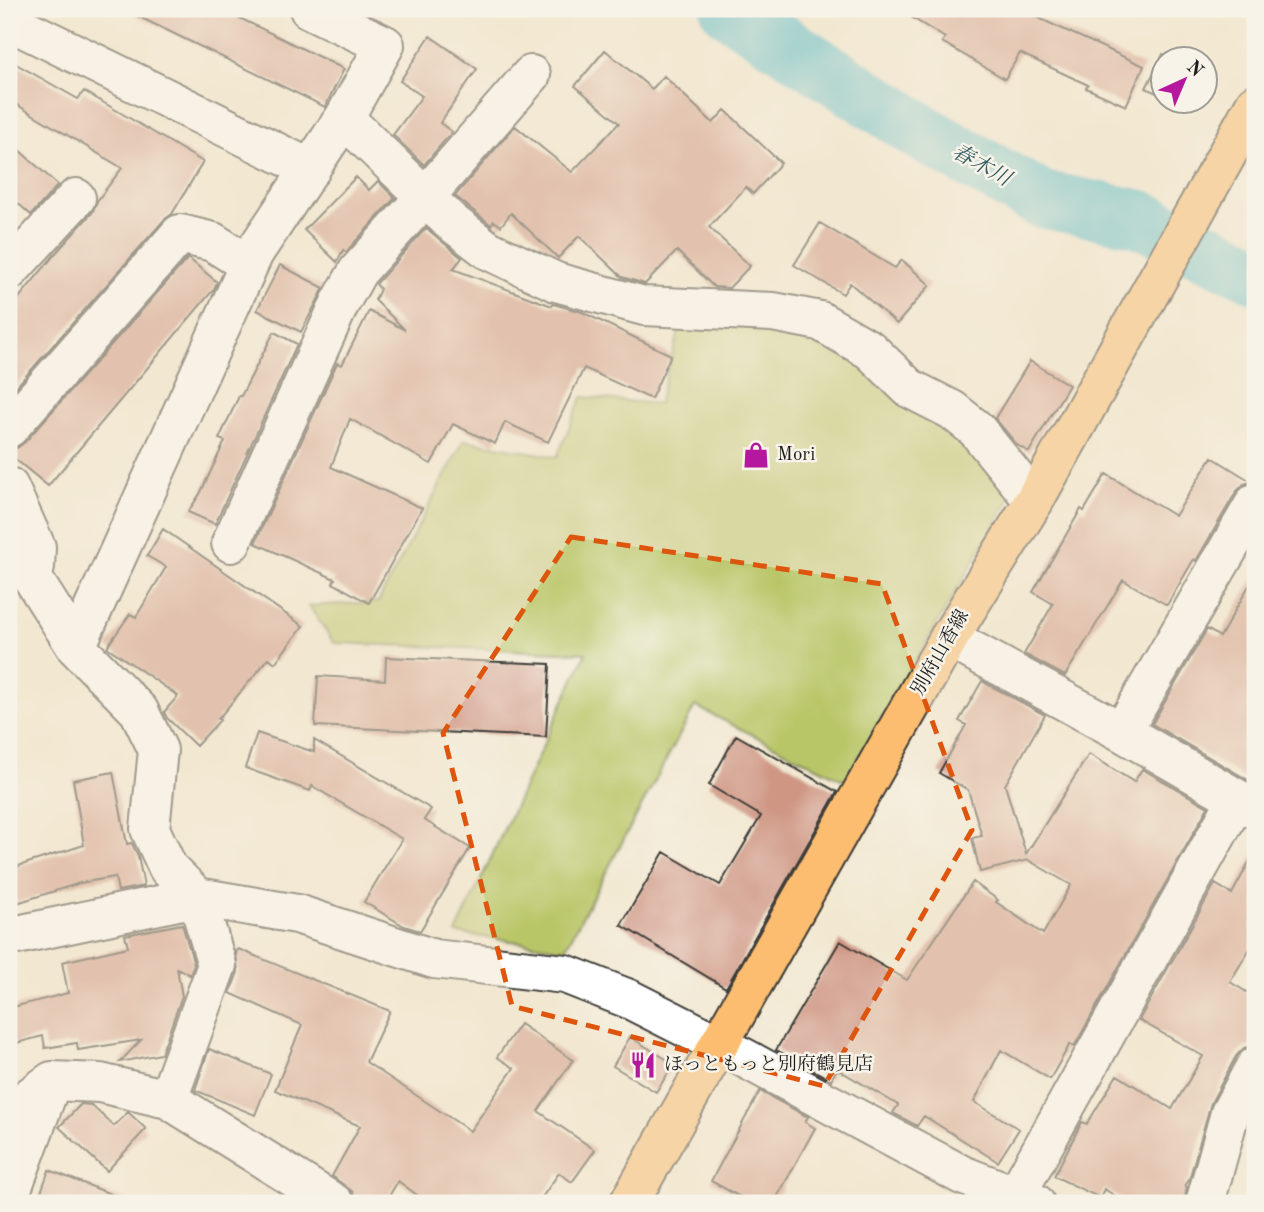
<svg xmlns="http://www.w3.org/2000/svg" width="1264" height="1212" font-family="'Old Standard TT','Noto Serif JP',serif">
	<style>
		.green { fill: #b9c667; stroke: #6a7142; stroke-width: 2 }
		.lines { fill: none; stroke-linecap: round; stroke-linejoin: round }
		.river { stroke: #4eb9cb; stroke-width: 58 }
		.building { fill: #cf9684 }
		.minor-casing { stroke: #3c3b37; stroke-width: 42 }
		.major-casing { stroke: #3c3b37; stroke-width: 42 }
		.minor { stroke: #fff; stroke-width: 38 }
		.major { stroke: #fcbd6f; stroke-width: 38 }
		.marked { fill: none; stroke: #de560d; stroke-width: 5; stroke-dasharray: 14 9; stroke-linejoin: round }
		.labels { text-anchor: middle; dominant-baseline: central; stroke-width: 5; stroke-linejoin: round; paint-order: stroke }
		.poi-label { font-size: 19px; fill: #1c1c1c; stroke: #f7f3e8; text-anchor: start }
		.street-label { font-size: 19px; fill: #1c1c1c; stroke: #f7f3e8 }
		.water-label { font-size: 21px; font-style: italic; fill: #305b62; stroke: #f7f3e8 }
	</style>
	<rect width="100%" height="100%" fill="#f7f3e8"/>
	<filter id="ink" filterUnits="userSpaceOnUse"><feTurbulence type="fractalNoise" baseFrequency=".0143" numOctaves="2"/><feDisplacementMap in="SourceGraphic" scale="14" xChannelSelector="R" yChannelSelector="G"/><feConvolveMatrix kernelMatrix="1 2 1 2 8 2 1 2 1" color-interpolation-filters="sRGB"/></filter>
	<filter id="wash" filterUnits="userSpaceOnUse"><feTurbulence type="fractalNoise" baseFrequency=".00686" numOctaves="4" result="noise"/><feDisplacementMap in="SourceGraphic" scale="28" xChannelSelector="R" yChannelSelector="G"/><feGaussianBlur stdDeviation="1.57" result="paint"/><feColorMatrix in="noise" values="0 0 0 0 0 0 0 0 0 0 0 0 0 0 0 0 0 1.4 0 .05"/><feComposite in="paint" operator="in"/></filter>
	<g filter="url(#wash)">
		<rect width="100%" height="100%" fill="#f2e8d1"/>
		<path class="green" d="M 686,308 L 773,312 L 967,422 L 1013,494 L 845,781 L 695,706 L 565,949 L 456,933 L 586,653 L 334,643 L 309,606 L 378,602 L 464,440 L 557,457 L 582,397 L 658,404 Z"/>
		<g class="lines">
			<path class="river" d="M 729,9 L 928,136 L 1040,199 L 1138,218 L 1255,274"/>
		</g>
		<g id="blocks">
			<path class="building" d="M 123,9 L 221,9 L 344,69 L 325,107 Z
				M 898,9 L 1019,9 L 1144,66 L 1126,106 L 1086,88 L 1088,85 L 1020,53 L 1005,79 L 942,42 L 945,38 Z
				M 430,36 L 477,69 L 440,123 L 452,132 L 424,165 L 393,135 L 422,96 L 400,81 Z
				M 605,50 L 652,89 L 664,76 L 713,123 L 725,110 L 781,163 L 753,194 L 746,187 L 709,227 L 750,266 L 729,288 L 714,287 L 677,251 L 645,284 L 622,277 L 579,236 L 558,258 L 511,213 L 501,226 L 494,221 L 491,225 L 455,196 L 515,126 L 572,172 L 619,123 L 575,86 Z
				M 1163,54 L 1174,60 L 1163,60 L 1163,96 L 1146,88 Z
				M 9,60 L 78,99 L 84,91 L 203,162 L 172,214 L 164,220 L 9,395 L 9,310 L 55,254 L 92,213 L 97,201 L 122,168 L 9,100 Z
				M 9,141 L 58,185 L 31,215 L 9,195 Z
				M 356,177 L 369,190 L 378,181 L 395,198 L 346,252 L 343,250 L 337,262 L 304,230 Z
				M 820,223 L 895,268 L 902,260 L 930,285 L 897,324 L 850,283 L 843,294 L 794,265 Z
				M 426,228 L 462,258 L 453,269 L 552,306 L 553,304 L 582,312 L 671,355 L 651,399 L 584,368 L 548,442 L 505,422 L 495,444 L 453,424 L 431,464 L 350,419 L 331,467 L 422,508 L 369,603 L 333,583 L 335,579 L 255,543 L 337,363 L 342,365 L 369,311 L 405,330 L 375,300 L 380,289 L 376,284 Z
				M 188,258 L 217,282 L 214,289 L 48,486 L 9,454 L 9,449 L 17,448 L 25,442 Z
				M 280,265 L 324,288 L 301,332 L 257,310 Z
				M 274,332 L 297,344 L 215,524 L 188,512 L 200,494 L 225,441 L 219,439 L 239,396 L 241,396 Z
				M 1030,361 L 1069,385 L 1029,452 L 1017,445 L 995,418 Z
				M 1212,457 L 1252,482 L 1244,484 L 1236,492 L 1196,561 L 1194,559 L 1167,605 L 1123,580 L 1065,676 L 1024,654 L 1053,604 L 1033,592 L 1081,509 L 1084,511 L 1106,474 L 1175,516 Z
				M 163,529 L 303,626 L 275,663 L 269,658 L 218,719 L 220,720 L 196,746 L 167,718 L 164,712 L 178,696 L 107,647 L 130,614 L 136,617 L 166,567 L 147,556 Z
				M 1255,575 L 1255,784 L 1152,724 L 1207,629 L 1220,637 Z
				M 386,657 L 550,664 L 546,737 L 315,726 L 318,676 L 385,680 Z
				M 982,681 L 1045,715 L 1005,785 L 1026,854 L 1089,754 L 1134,782 L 1142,769 L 1208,807 L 1074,1047 L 1070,1044 L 1050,1079 L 1001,1050 L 974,1102 L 1019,1129 L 998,1162 L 924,1116 L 917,1126 L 893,1113 L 898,1105 L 837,1069 L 831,1080 L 776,1050 L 840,941 L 907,980 L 973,882 L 998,900 L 996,902 L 1043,934 L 1071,885 L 1028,860 L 980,872 L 972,838 L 982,836 L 968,790 L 939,773 L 966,725 L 959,721 Z
				M 257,733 L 314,752 L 314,740 L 431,809 L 424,820 L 470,848 L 420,931 L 404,926 L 364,902 L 402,839 L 312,786 L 310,791 L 245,768 Z
				M 736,735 L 837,792 L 726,988 L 621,925 L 664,852 L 720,885 L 761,816 L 709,785 Z
				M 113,772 L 127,844 L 132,843 L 138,856 L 144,886 L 118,891 L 115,877 L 80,883 L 17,903 L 9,878 L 9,869 L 84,845 L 73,780 Z
				M 1255,851 L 1255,940 L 1230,982 L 1255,997 L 1255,1045 L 1244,1048 L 1236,1056 L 1211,1103 L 1189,1180 L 1185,1186 L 1187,1187 L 1184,1203 L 1127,1203 L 1104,1189 L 1100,1198 L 1054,1176 L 1082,1122 L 1087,1124 L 1117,1075 L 1172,1109 L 1203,1056 L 1139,1020 L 1215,884 L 1232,894 Z
				M 182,924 L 194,964 L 190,975 L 177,968 L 182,996 L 161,1054 L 120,1062 L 141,1040 L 78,1050 L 77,1043 L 45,1048 L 43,1036 L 9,1045 L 9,1008 L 68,993 L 62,962 L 128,947 L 125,935 Z
				M 238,949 L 390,1011 L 366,1062 L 470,1131 L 514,1068 L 497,1057 L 520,1024 L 573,1060 L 538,1111 L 595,1150 L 572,1182 L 559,1173 L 538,1203 L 428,1203 L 398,1181 L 385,1203 L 356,1203 L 353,1192 L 332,1176 L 360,1126 L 275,1090 L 302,1025 L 230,993 L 238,972 L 236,953 Z
				M 630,1037 L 674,1064 L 656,1092 L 613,1066 Z
				M 209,1049 L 271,1074 L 255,1115 L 195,1090 Z
				M 760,1091 L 808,1117 L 805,1122 L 815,1128 L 774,1203 L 751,1203 L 711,1181 Z
				M 81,1104 L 91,1105 L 114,1126 L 128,1112 L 146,1129 L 107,1171 L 59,1127 Z
				M 49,1170 L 129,1201 L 129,1203 L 37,1203 Z"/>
		</g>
	</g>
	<g filter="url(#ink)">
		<use href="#blocks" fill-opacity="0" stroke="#3c3b37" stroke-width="2"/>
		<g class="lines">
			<g class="minor-casing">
				<path id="minor" d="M 9,21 L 311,169
					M 344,118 L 450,221 L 488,250 L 556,282 L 644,306 L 773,312 L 820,321 L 870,350 L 909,388 L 952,410 L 976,429 L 1034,501
					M 9,271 L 76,198
					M 9,428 L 180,234 L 213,242 L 248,264
					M 9,487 L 36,547 L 35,567
					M 9,541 L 76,647 L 139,711 L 158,750 L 150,829 L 168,868 L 197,897 L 217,965 L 168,1099
					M 231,543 L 339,305 L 358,271 L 425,197 L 531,75
					M 949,638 L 1122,732 L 1255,809
					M 76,647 L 254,253 L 344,118 L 385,45 L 309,9
					M 1122,732 L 1255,503
					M 17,935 L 197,897 L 297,914 L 434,959 L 565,974 L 629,999 L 720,1045 L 962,1175 L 1035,1203
					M 9,1112 L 52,1081 L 100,1083 L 168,1099 L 334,1203
					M 9,1197 L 52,1081
					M 1015,1197 L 1237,799
					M 1205,1203 L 1230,1113 L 1255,1067"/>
			</g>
			<g class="major-casing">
				<path id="major" d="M 629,1203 L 949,638 L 1034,501 L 1255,104"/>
			</g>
			<use href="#minor" class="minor"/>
			<use href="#major" class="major"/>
		</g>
	</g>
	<path d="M0 0H1264V1212H0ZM 571,537 L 882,584 L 972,830 L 824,1086 L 512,1006 L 443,733 Z" fill="#f2e8d1" fill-opacity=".55" fill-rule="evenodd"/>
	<path class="marked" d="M 571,537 L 882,584 L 972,830 L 824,1086 L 512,1006 L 443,733 Z"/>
	<defs>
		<g id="shop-bare" transform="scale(2.1)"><path d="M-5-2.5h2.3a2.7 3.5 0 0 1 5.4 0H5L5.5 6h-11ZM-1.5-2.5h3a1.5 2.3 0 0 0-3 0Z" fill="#b5179e" stroke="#f7f3e8" stroke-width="2.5" paint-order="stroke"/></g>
		<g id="restaurant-bare" transform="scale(2.1)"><path d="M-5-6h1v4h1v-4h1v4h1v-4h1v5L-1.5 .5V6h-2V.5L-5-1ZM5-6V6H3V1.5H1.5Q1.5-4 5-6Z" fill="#b5179e" stroke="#f7f3e8" stroke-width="2.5" paint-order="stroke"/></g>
	</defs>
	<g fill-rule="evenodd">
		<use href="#shop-bare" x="756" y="455"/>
		<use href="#restaurant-bare" x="643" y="1065"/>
	</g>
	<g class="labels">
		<g class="poi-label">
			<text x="777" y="455">Mori</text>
			<text x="664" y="1065">ほっともっと別府鶴見店</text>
		</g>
		<g class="street-label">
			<text transform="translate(941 653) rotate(-60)">別府山香線</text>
		</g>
		<g class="water-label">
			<text transform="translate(981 166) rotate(29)">春木川</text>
		</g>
	</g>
	<rect width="1264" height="1212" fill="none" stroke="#f7f3e8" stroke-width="35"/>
	<g transform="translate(1184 80) rotate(44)"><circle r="33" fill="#f7f3e8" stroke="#9f9d96" stroke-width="2"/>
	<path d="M0-5L12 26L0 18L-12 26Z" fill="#b5179e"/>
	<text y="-10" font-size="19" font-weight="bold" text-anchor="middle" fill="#1c1c1c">N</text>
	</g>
</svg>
